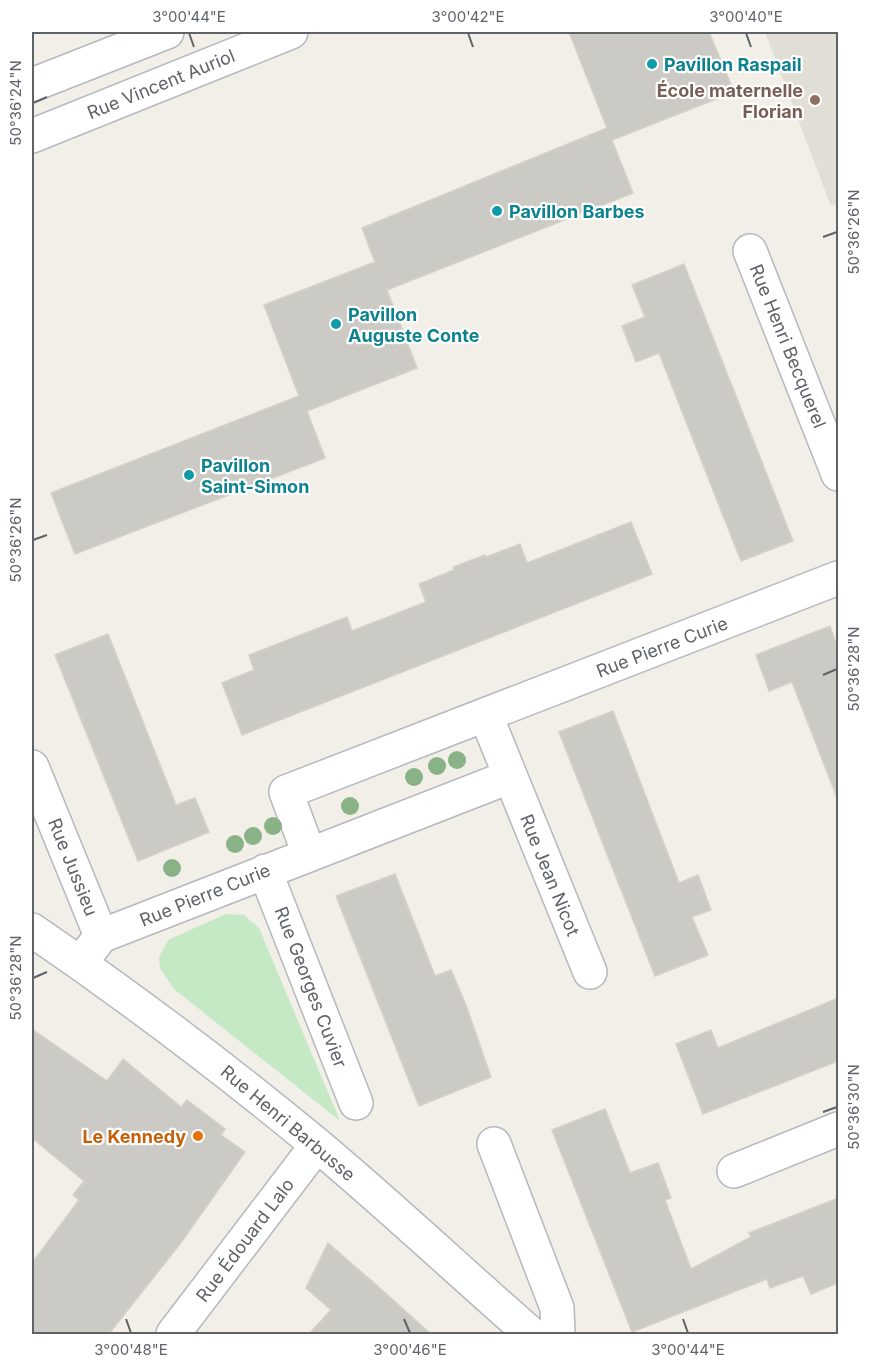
<svg xmlns="http://www.w3.org/2000/svg" width="870" height="1366" font-family="Inter,sans-serif">
	<style>
		.education { fill: #e1ded6 }
		.green { fill: #c5e8c5 }
		.building { fill: #cccac5; stroke: #d6d1c6; stroke-width: 1.5 }
		.lines { fill: none; stroke-linecap: round; stroke-linejoin: round }
		.minor-casing { stroke: #b5b8bc; stroke-width: 36 }
		.minor { stroke: #fff; stroke-width: 33 }
		.tree { fill: #89b387 }
		.ticks { fill: none; stroke: #5f6368; stroke-width: 2 }
		.culture-dot { fill: #0f9aa8; stroke: #fff; stroke-width: 2 }
		.education-dot { fill: #8d6e63; stroke: #fff; stroke-width: 2 }
		.food-dot { fill: #e8710a; stroke: #fff; stroke-width: 2 }
		.labels { text-anchor: middle; dominant-baseline: central; stroke-width: 4.5; stroke-linejoin: round; paint-order: stroke }
		.culture-label { font-size: 18px; font-weight: bold; fill: #0d838f; stroke: #fff; text-anchor: start }
		.street-label { font-size: 18px; fill: #5f6368; stroke: #fff }
		.education-label { font-size: 18px; font-weight: bold; fill: #785e54; stroke: #fff; text-anchor: end }
		.food-label { font-size: 18px; font-weight: bold; fill: #c56008; stroke: #fff; text-anchor: end }
		.neatline { fill: none; stroke: #5f6368; stroke-width: 2 }
		.ticks-label { font-size: 15px; text-anchor: middle; fill: #5f6368 }
	</style>
	<rect width="100%" height="100%" fill="#f1efe8"/>
	<path class="education" d="M 765,32 L 838,32 L 838,203 L 831,206 Z"/>
	<path class="green" d="M 226,914 L 244,915 L 259,928 L 340,1121 L 174,989 L 160,968 L 159,957 L 168,940 Z"/>
	<path class="building" d="M 569,32 L 709,32 L 734,92 L 612,140 L 633,193 L 387,290 L 417,368 L 307,411 L 325,458 L 75,554 L 51,493 L 299,396 L 264,305 L 375,262 L 362,228 L 607,128 Z
		M 684,264 L 793,541 L 741,561 L 659,353 L 636,362 L 622,326 L 645,317 L 632,285 Z
		M 631,522 L 652,574 L 242,735 L 222,683 L 254,670 L 249,655 L 347,617 L 352,631 L 426,602 L 419,584 L 454,570 L 453,567 L 485,555 L 486,557 L 520,544 L 527,563 Z
		M 830,626 L 838,649 L 838,794 L 836,795 L 792,682 L 769,691 L 756,655 Z
		M 108,634 L 176,805 L 195,798 L 209,832 L 138,861 L 55,655 Z
		M 613,711 L 679,883 L 698,875 L 711,910 L 692,917 L 708,955 L 655,976 L 559,732 Z
		M 395,874 L 435,976 L 451,970 L 466,1005 L 491,1077 L 419,1106 L 336,896 Z
		M 838,998 L 838,1061 L 703,1114 L 676,1044 L 711,1030 L 718,1048 Z
		M 32,1029 L 107,1081 L 123,1059 L 181,1107 L 187,1100 L 225,1129 L 221,1135 L 245,1152 L 180,1244 L 108,1335 L 32,1335 L 32,1263 L 79,1200 L 73,1195 L 84,1181 L 32,1138 Z
		M 605,1109 L 630,1173 L 658,1163 L 671,1198 L 665,1200 L 691,1269 L 751,1237 L 749,1233 L 838,1198 L 838,1283 L 811,1294 L 803,1276 L 770,1288 L 767,1279 L 632,1332 L 552,1130 Z
		M 328,1243 L 382,1290 L 432,1335 L 308,1335 L 331,1310 L 306,1288 Z"/>
	<g class="lines">
		<g class="minor-casing">
			<path id="minor" d="M 32,85 L 167,32
				M 32,136 L 291,32
				M 750,251 L 838,474
				M 486,716 L 590,972
				M 32,767 L 101,936 L 88,953
				M 309,854 L 286,792 L 838,578
				M 265,871 L 356,1103
				M 32,930 C 130,997 224,1068 316,1144 C 389,1205 459,1271 531,1334
				M 101,936 L 509,777
				M 494,1144 L 557,1308 L 558,1334
				M 734,1171 L 838,1129
				M 173,1334 L 317,1145"/>
		</g>
		<use href="#minor" class="minor"/>
	</g>
	<g class="tree">
		<circle cx="457" cy="760" r="9"/>
		<circle cx="437" cy="766" r="9"/>
		<circle cx="414" cy="777" r="9"/>
		<circle cx="350" cy="806" r="9"/>
		<circle cx="273" cy="826" r="9"/>
		<circle cx="253" cy="836" r="9"/>
		<circle cx="235" cy="844" r="9"/>
		<circle cx="172" cy="868" r="9"/>
	</g>
	<path class="ticks" d="M 189,33 L 194,47M 468,33 L 473,47M 746,33 L 751,47M 33,103 L 47,97M 823,237 L 837,232M 33,540 L 47,535M 823,675 L 837,669M 33,978 L 47,972M 823,1112 L 837,1107M 126,1319 L 131,1333M 404,1319 L 410,1333M 683,1319 L 688,1333"/>
	<g class="culture-dot">
		<circle cx="652" cy="64" r="6"/>
		<circle cx="497" cy="211" r="6"/>
		<circle cx="336" cy="324" r="6"/>
		<circle cx="189" cy="475" r="6"/>
	</g>
	<circle class="education-dot" cx="815" cy="100" r="6"/>
	<circle class="food-dot" cx="198" cy="1136" r="6"/>
	<g class="labels">
		<g class="culture-label">
			<text x="664" y="64">Pavillon Raspail</text>
			<text x="509" y="211">Pavillon Barbes</text>
			<text x="348" y="314">Pavillon<tspan x="348" dy="21">Auguste Conte</tspan></text>
			<text x="201" y="465">Pavillon<tspan x="201" dy="21">Saint-Simon</tspan></text>
		</g>
		<g class="street-label">
			<text transform="translate(161 84) rotate(-22)">Rue Vincent Auriol</text>
			<text transform="translate(788 346) rotate(68)">Rue Henri Becquerel</text>
			<text transform="translate(662 647) rotate(-21)">Rue Pierre Curie</text>
			<text transform="translate(73 867) rotate(68)">Rue Jussieu</text>
			<text transform="translate(550 875) rotate(68)">Rue Jean Nicot</text>
			<text transform="translate(205 895) rotate(-22)">Rue Pierre Curie</text>
			<text transform="translate(311 987) rotate(69)">Rue Georges Cuvier</text>
			<text transform="translate(288 1123) rotate(40)">Rue Henri Barbusse</text>
			<text transform="translate(245 1240) rotate(-53)">Rue Édouard Lalo</text>
		</g>
		<g class="education-label">
			<text x="803" y="90">École maternelle<tspan x="803" dy="21">Florian</tspan></text>
		</g>
		<g class="food-label">
			<text x="186" y="1136">Le Kennedy</text>
		</g>
	</g>
	<rect width="870" height="1366" fill="none" stroke="#ffffff" stroke-width="66"/>
	<rect x="33" y="33" width="804" height="1300" class="neatline"/>
	<g class="ticks-label">
		<text x="189" y="22">3°00'44"E</text>
		<text x="468" y="22">3°00'42"E</text>
		<text x="746" y="22">3°00'40"E</text>
		<text transform="translate(16 103) rotate(-90)" y="5">50°36'24"N</text>
		<text transform="translate(854 232) rotate(-90)" y="5">50°36'26"N</text>
		<text transform="translate(16 540) rotate(-90)" y="5">50°36'26"N</text>
		<text transform="translate(854 669) rotate(-90)" y="5">50°36'28"N</text>
		<text transform="translate(16 978) rotate(-90)" y="5">50°36'28"N</text>
		<text transform="translate(854 1107) rotate(-90)" y="5">50°36'30"N</text>
		<text x="131" y="1355">3°00'48"E</text>
		<text x="410" y="1355">3°00'46"E</text>
		<text x="688" y="1355">3°00'44"E</text>
	</g>
</svg>
